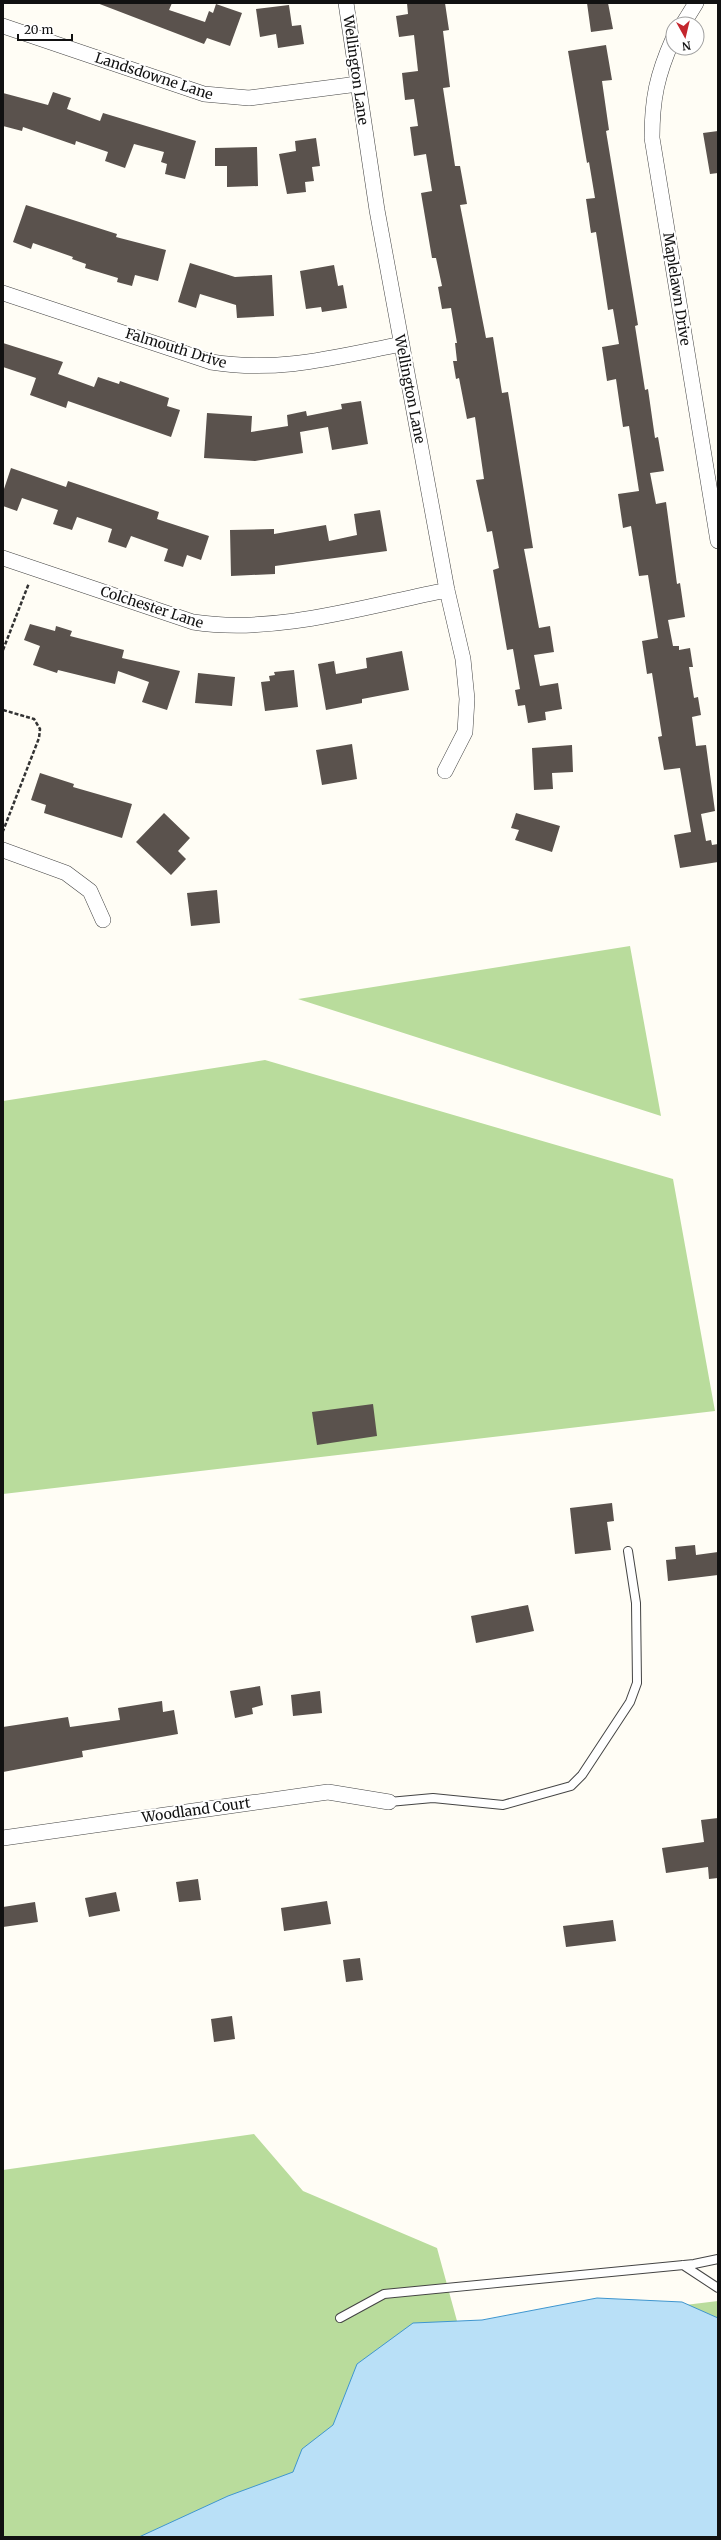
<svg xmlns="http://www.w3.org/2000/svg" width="721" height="2540" font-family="Merriweather,serif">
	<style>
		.forest { fill: #b9dc9c }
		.water { fill: #b9e0f7; stroke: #3f96cf }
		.building { fill: #5a524d }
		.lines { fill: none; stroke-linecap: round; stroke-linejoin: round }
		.lane-casing { stroke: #444; stroke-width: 10 }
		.street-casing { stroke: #444; stroke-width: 16 }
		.path { stroke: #333; stroke-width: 2.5; stroke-dasharray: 4 2; stroke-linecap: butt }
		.lane { stroke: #fff; stroke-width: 8 }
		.street { stroke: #fff; stroke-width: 15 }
		.labels { text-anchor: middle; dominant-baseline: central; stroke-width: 4; stroke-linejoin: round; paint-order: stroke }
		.street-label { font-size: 14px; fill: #111; stroke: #fff }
	</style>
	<rect width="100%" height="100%" fill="#fffdf5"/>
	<path class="forest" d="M 630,946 L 661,1116 L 298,999 Z
		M 265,1060 L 673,1179 L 715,1411 L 3,1494 L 3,1101 Z
		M 254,2134 L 303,2191 L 437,2248 L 457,2321 L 359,2466 L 217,2537 L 3,2537 L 3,2170 Z
		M 718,2301 L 718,2320 L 685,2305 Z"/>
	<path class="water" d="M 597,2298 L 682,2302 L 718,2318 L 718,2537 L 139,2537 L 228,2496 L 293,2472 L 302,2449 L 333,2425 L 357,2364 L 413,2323 L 482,2320 Z"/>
	<path class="building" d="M 97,3 L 172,3 L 169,10 L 205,22 L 209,11 L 213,13 L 216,4 L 242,13 L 230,46 L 207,38 L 204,44 Z
		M 407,3 L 445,3 L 449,30 L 443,31 L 450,87 L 443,88 L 455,166 L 460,166 L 467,204 L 460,205 L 486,338 L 493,337 L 502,393 L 508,392 L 533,548 L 524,549 L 539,628 L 550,626 L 554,652 L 534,655 L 540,686 L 558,683 L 562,709 L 545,712 L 546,720 L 528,723 L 525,705 L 518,706 L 515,690 L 520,689 L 513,649 L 507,650 L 493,570 L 499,568 L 492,531 L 487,532 L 476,480 L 484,479 L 475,417 L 467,419 L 459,378 L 456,379 L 453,361 L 457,361 L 455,343 L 457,343 L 451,308 L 442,309 L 438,287 L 442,286 L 436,258 L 432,258 L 423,205 L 421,193 L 432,191 L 426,154 L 414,156 L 410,127 L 418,126 L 414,99 L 405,100 L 402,73 L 418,71 L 414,35 L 399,37 L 396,16 L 408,14 Z
		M 587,3 L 608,3 L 613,29 L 591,32 Z
		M 289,5 L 292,26 L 301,25 L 304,44 L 278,48 L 276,34 L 260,37 L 256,9 Z
		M 606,45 L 612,80 L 602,81 L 609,130 L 606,131 L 638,325 L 635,326 L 645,390 L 648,389 L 655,438 L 658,437 L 664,471 L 650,473 L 656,504 L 666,502 L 677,584 L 680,583 L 685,617 L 668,620 L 673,646 L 679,646 L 679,650 L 690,648 L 693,667 L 689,667 L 694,698 L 698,697 L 701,715 L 692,717 L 696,746 L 706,745 L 715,811 L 701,814 L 706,841 L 711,840 L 712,845 L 718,844 L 718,862 L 680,868 L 674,835 L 691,832 L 680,768 L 664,770 L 658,737 L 662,736 L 652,673 L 647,674 L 642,641 L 658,638 L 648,575 L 639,576 L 631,526 L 623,528 L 618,494 L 639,491 L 629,426 L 623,427 L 616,379 L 607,381 L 602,347 L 619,344 L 613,309 L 608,310 L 596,232 L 591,233 L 586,199 L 595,198 L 589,162 L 587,163 L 568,51 Z
		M 53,92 L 71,98 L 67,109 L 100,121 L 103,113 L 196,141 L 185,179 L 165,174 L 167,164 L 161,162 L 164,152 L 134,144 L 125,168 L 105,161 L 108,152 L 76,141 L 75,145 L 23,127 L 22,131 L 3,126 L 3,93 L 48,105 Z
		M 718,131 L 718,173 L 710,174 L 703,133 Z
		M 316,138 L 320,166 L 312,167 L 314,181 L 305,182 L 306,192 L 287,194 L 279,154 L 296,151 L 295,141 Z
		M 257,147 L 258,186 L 227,187 L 227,166 L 215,166 L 215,148 Z
		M 26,205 L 117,234 L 116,237 L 166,250 L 158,281 L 135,275 L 132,286 L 117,282 L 118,278 L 85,268 L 86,264 L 72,259 L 73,257 L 33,243 L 31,249 L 13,242 Z
		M 190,263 L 235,277 L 272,275 L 274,316 L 237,318 L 236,305 L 200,294 L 196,308 L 178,302 Z
		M 334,265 L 338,286 L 343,285 L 347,308 L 322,312 L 321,307 L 306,309 L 300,271 Z
		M 3,343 L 63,362 L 58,374 L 94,387 L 98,377 L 119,384 L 120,381 L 169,398 L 167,406 L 180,410 L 171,437 L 68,401 L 66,408 L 30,395 L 36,378 L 3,367 Z
		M 361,401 L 368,444 L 332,450 L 328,427 L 300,432 L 303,453 L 255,461 L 204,458 L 207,413 L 252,416 L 251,432 L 288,426 L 287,415 L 306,411 L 307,416 L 342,409 L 341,404 Z
		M 11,468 L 66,487 L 68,481 L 159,512 L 157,519 L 209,536 L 201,560 L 187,555 L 183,567 L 164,561 L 168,549 L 131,536 L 126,548 L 108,542 L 112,529 L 77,517 L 72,530 L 53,524 L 58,510 L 22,498 L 17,511 L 3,506 L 3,492 Z
		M 380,510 L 387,551 L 275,566 L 275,574 L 231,576 L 230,530 L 274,529 L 274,534 L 326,525 L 329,541 L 357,535 L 354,514 Z
		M 30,624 L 55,631 L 56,626 L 72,631 L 70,636 L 124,650 L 122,658 L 180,671 L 167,710 L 142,702 L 149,682 L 118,671 L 115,684 L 58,670 L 57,673 L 33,665 L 40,646 L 24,640 Z
		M 402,651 L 409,690 L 362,699 L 362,703 L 326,710 L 318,664 L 334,661 L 336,674 L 367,668 L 366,658 Z
		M 294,670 L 298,707 L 265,711 L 261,682 L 270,681 L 269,676 L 275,675 L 274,672 Z
		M 198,673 L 235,677 L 232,706 L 195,703 Z
		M 352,744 L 357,779 L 322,785 L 316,750 Z
		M 572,745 L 573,772 L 552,773 L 553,789 L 534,790 L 532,748 Z
		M 40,773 L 74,784 L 73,787 L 132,804 L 122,838 L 44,813 L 46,805 L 31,800 Z
		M 164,813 L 190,838 L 178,851 L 186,859 L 171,875 L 136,842 Z
		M 516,813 L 560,826 L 552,852 L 515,840 L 519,830 L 511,828 Z
		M 217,890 L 220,923 L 191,926 L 187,893 Z
		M 373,1404 L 377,1436 L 317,1445 L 312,1412 Z
		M 612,1503 L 614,1521 L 607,1522 L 611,1550 L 575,1554 L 570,1508 Z
		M 695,1545 L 696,1555 L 718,1552 L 718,1575 L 668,1581 L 666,1560 L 676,1559 L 675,1547 Z
		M 528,1605 L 534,1631 L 476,1643 L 471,1616 Z
		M 260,1686 L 263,1705 L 252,1708 L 253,1714 L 235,1718 L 230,1691 Z
		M 320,1691 L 322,1713 L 293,1716 L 291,1695 Z
		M 162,1701 L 163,1712 L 174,1710 L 178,1734 L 82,1751 L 83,1757 L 3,1772 L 3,1727 L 68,1717 L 70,1727 L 120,1720 L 118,1708 Z
		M 718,1818 L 718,1878 L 709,1879 L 708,1867 L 666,1873 L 662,1848 L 704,1842 L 701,1820 Z
		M 198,1879 L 201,1900 L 179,1902 L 176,1882 Z
		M 116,1892 L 120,1911 L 89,1917 L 85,1898 Z
		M 327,1901 L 331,1924 L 284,1931 L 281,1908 Z
		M 35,1902 L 38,1922 L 3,1927 L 3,1907 Z
		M 613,1920 L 616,1941 L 566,1947 L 563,1926 Z
		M 360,1958 L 363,1980 L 346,1982 L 343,1960 Z
		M 232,2016 L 235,2039 L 214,2042 L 211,2019 Z"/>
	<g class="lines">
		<g class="lane-casing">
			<path id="lane" d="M 389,1802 L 433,1798 L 503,1805 L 571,1786 L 582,1775 L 630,1702 L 637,1683 L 636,1603 L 628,1551
				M 683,2265 L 718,2288
				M 340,2318 L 384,2294 L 694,2264 L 718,2259"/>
		</g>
		<g class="street-casing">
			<path id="street" d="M 346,3 L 377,210 L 447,590 L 463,659 L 467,699 L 465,732 L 445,771
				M 683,24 L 696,3
				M 3,26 L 204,94 L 249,98 L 358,84
				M 673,39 C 657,75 652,99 652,138 L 718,541
				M 3,293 L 211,362 C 279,373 335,357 402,344
				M 3,558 L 193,622 C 275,635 366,606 447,590
				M 3,850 L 66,873 L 90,891 L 103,920
				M 3,1838 L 328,1792 L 389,1802"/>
		</g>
		<path class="path" d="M 3,650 L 29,583
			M 3,710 L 34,719 L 40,729 L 39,738 L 3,831"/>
		<use href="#lane" class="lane"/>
		<use href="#street" class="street"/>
	</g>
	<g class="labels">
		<g class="street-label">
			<text transform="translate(356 70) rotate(82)">Wellington Lane</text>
			<text transform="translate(154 76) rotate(18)">Landsdowne Lane</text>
			<text transform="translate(677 289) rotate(81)">Maplelawn Drive</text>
			<text transform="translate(176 348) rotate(17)">Falmouth Drive</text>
			<text transform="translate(410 389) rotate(79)">Wellington Lane</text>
			<text transform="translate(152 607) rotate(18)">Colchester Lane</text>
			<text transform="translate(196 1810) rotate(-8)">Woodland Court</text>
		</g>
	</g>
	<rect width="721" height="2540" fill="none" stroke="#111111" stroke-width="8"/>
	<g transform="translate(685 36) rotate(172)"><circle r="19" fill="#ffffff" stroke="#a0a0a0"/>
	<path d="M0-3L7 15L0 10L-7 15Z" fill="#c4262e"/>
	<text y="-6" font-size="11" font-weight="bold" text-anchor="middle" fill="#111111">N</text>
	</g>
	<path d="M18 34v6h54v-6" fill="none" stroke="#111111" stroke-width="2"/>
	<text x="24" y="34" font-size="12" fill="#111111" stroke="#ffffff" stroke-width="3" paint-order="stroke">20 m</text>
</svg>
